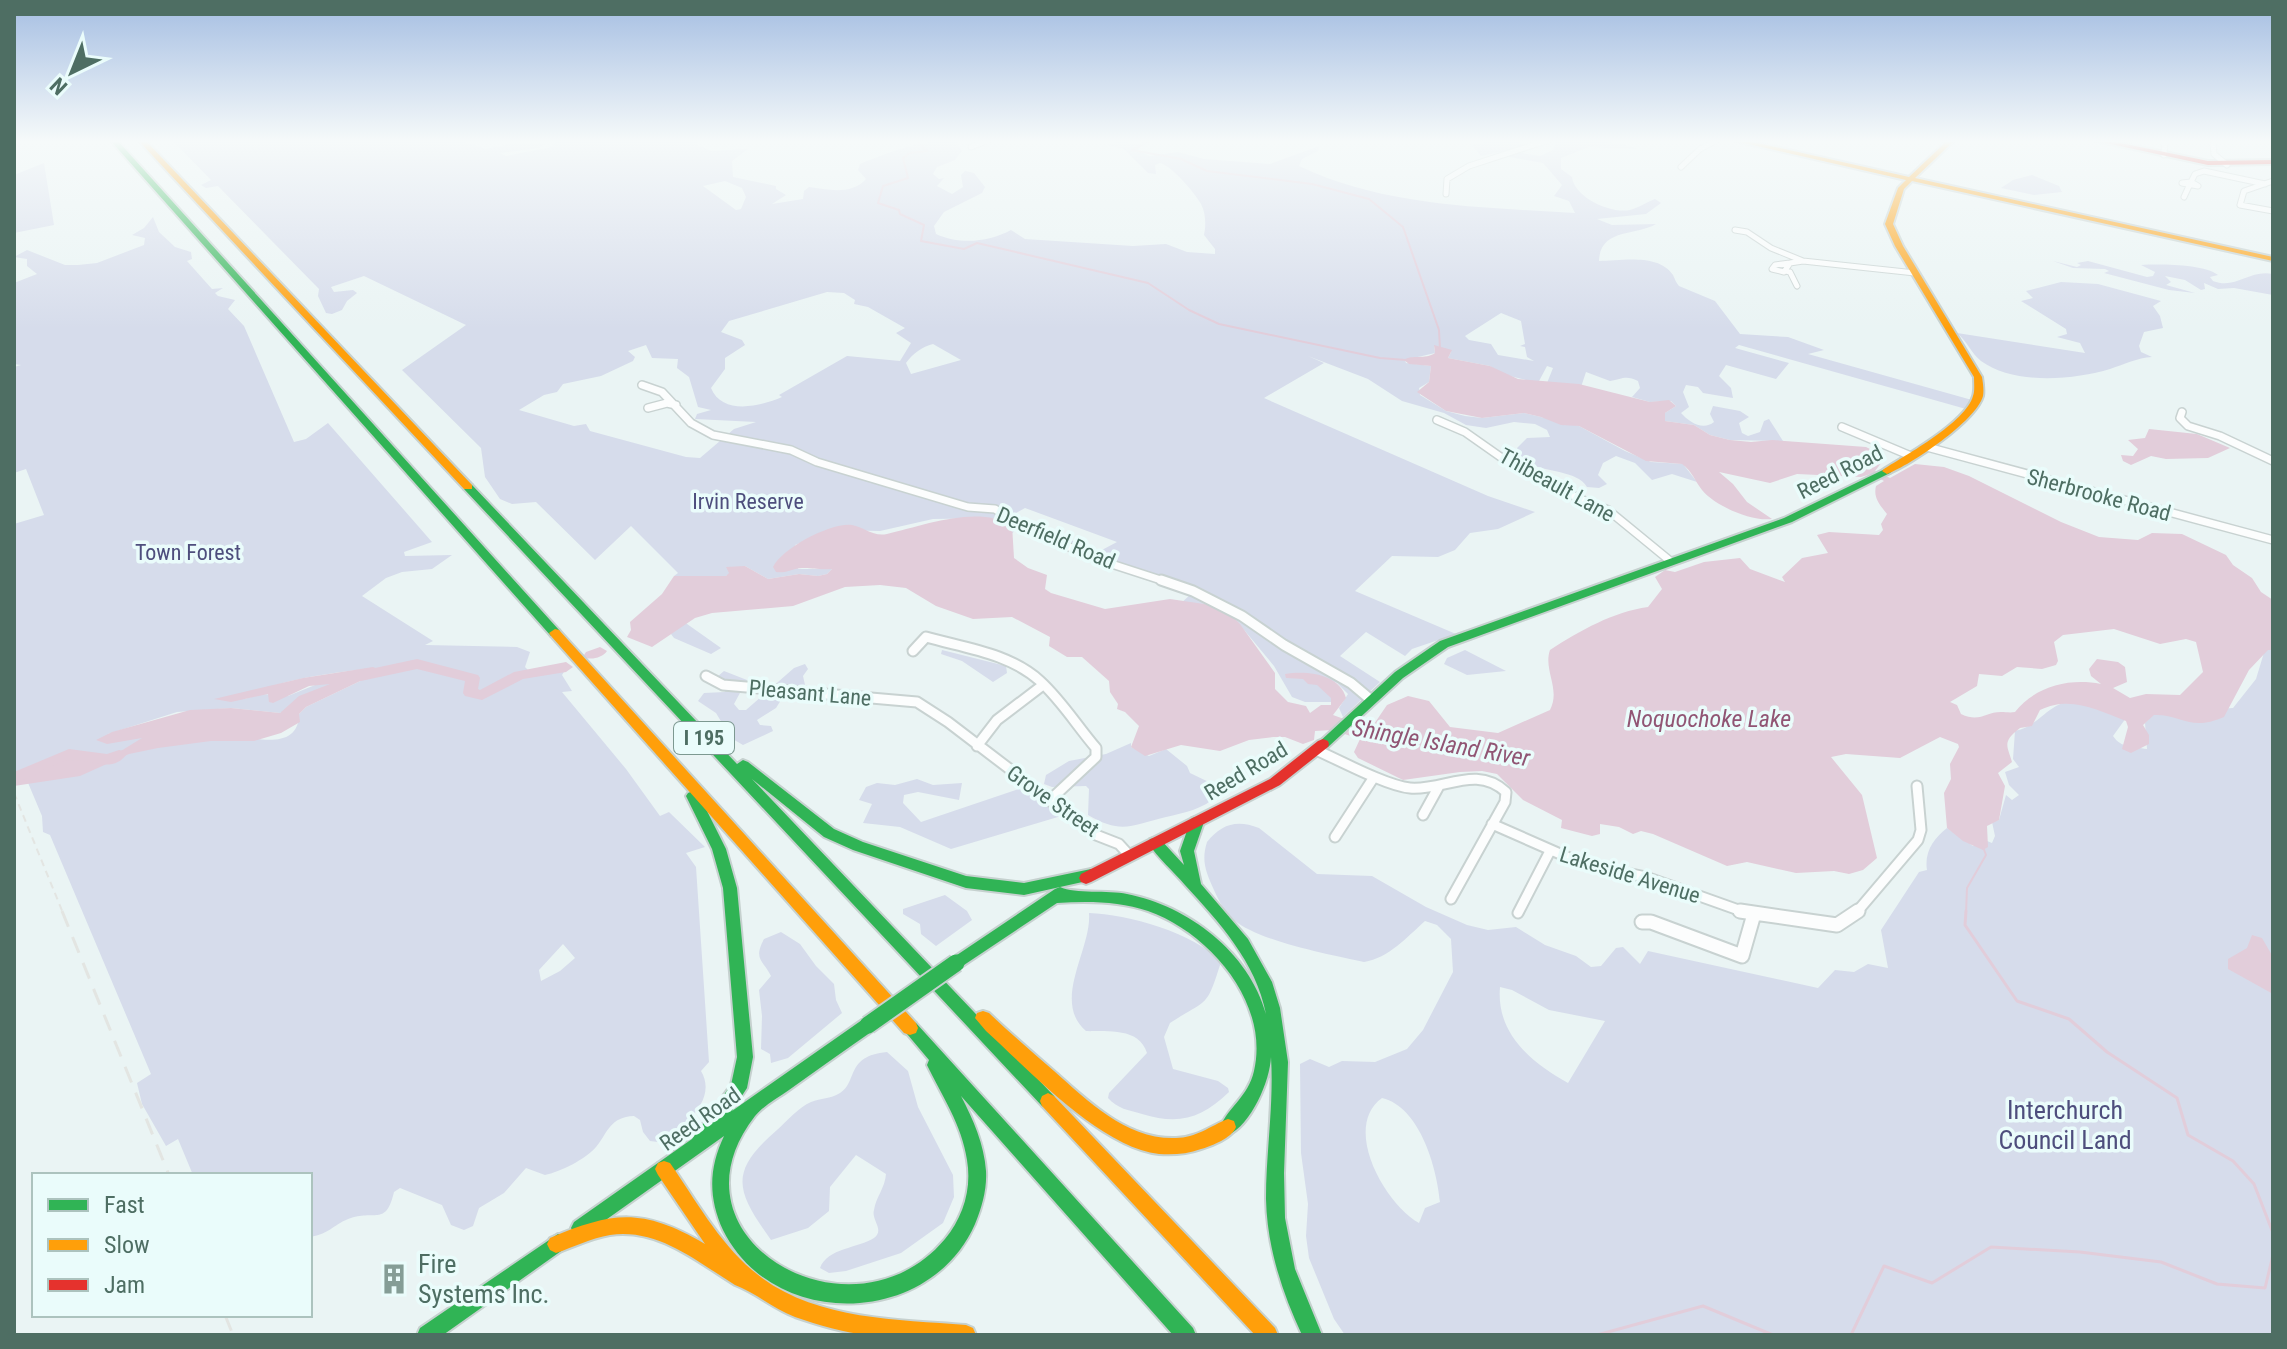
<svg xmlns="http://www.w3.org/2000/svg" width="2287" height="1349" font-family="'Roboto Condensed',sans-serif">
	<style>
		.green { fill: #d6dceb; fill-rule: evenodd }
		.water { fill: #e2cdda; fill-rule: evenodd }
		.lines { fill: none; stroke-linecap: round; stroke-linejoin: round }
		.stream-far1 { stroke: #e2cdda; stroke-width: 2 }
		.stream { stroke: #e2cdda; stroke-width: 3 }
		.river { fill: #e2cdda; fill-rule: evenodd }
		.street-far3-casing { stroke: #c8d2d1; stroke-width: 7 }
		.street-far2-casing { stroke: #c8d2d1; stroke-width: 10 }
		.street-far1-casing { stroke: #c8d2d1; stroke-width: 13 }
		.street-casing { stroke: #c8d2d1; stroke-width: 17 }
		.fast-casing { stroke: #c6d1cf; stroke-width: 4 }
		.slow-casing { stroke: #c6d1cf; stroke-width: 4 }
		.jam-casing { stroke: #c6d1cf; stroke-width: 4 }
		.street-far3 { stroke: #fcfdfd; stroke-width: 5 }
		.street-far2 { stroke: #fcfdfd; stroke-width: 7 }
		.street-far1 { stroke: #fcfdfd; stroke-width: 9 }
		.street { stroke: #fcfdfd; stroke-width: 13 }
		.fast { fill: #30b455; fill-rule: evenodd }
		.slow { fill: #ff9f0a; fill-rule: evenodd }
		.jam { fill: #e5322d; fill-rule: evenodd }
		.rail-far1 { stroke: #e3e5e2; stroke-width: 2; stroke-dasharray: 7 5; stroke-linecap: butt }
		.rail { stroke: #e3e5e2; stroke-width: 3; stroke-dasharray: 17 11; stroke-linecap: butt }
		.fast-bridge-casing { stroke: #c6d1cf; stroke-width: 21; stroke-linecap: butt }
		.fast-bridge { stroke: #30b455; stroke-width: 17 }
		.labels { text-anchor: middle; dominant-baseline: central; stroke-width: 7; stroke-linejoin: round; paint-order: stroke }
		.shield { fill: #eafcfb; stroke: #7d9991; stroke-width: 2 }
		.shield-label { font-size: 20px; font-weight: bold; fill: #4e6e63 }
		.street-label { font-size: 22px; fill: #4e6e63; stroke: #eafcfb }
		.park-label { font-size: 22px; fill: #4e4e7d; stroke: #eafcfb }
		.water-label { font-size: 24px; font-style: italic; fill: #915574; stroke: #eafcfb }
		.near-park-label { font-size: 26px; fill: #4e4e7d; stroke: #eafcfb }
		.near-poi-label { font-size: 26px; fill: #4e6e63; stroke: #eafcfb; text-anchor: start }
	</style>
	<rect width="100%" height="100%" fill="#eaf4f4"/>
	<path class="green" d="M 172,140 L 460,140 L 485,149 L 515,143 L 546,143 L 539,148 L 500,153 L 506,156 L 552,147 L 557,140 L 700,140 L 696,144 L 711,151 L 748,149 L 732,161 L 733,177 L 776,186 L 776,189 L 786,195 L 772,204 L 803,199 L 804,191 L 809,187 C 829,190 852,195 866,179 L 858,170 L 860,164 C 892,151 921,140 955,140 L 962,151 L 955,160 L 937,167 L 933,174 L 939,179 L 944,178 L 937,186 L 952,194 L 963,187 L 961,175 L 965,171 L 974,173 L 985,187 L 982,193 L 944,212 L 934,226 L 936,234 C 960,245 989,242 1011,230 L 1025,239 L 1133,246 L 1166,244 L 1187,252 L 1215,254 L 1215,249 L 1204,235 C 1206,226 1206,213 1201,204 C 1195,193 1171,165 1160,163 L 1155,165 L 1156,174 L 1148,173 L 1124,149 L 1107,145 L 1119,141 L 1134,144 L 1155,140 L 1140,147 L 1138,151 L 1150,156 L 1178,152 L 1204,159 L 1270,164 L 1319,146 L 1318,151 L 1302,159 L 1299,166 C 1385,207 1483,207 1575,213 L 1569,201 L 1554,196 L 1562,185 L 1543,163 L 1499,155 L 1504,151 L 1481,156 L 1472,145 C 1488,141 1513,135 1526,146 L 1508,151 L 1540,156 L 1553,150 L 1556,141 C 1586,143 1611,138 1638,149 L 1589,147 L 1561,158 L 1561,169 L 1572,177 C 1574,197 1610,214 1630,210 C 1638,208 1647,202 1655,199 L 1661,203 L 1646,214 L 1597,219 L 1612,225 L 1656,224 C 1636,236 1600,228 1599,261 C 1621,261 1658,253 1673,275 C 1675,279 1676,283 1679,286 L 1715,301 L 1740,334 L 1788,337 L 1824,350 L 1808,354 L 1972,400 L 1966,409 L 1739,345 L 1735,348 L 1789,363 L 1776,379 L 1726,365 L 1719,376 L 1731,388 L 1733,398 L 1703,393 L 1698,387 L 1686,385 L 1683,392 L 1689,407 L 1681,413 C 1689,422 1703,431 1714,422 L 1710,414 L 1713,406 L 1740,411 L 1749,417 L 1739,423 L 1742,433 L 1748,436 L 1760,432 L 1764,421 L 1769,419 L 1783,441 L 1730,440 L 1710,435 L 1694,425 L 1665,421 L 1665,413 L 1676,406 L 1671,401 L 1650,402 L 1632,397 L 1640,388 L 1638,381 C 1626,375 1622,379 1610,381 L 1586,372 L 1581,387 L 1547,383 L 1553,368 L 1547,366 L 1538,383 L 1502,374 L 1490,366 L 1448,358 L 1451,352 L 1434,346 L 1435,353 L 1405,360 L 1406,363 L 1431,366 L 1429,382 L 1419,388 L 1420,395 L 1446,411 L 1465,416 L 1482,418 L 1524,413 L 1579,426 L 1625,451 L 1651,462 L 1683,464 L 1697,482 L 1672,474 L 1652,480 L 1635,463 L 1616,456 L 1603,463 L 1598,475 L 1607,484 L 1599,488 L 1587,487 C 1577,469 1539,473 1520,459 L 1517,448 L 1527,438 L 1550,437 L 1547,430 L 1535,424 L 1514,422 L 1486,428 L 1466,425 L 1444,413 L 1402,401 L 1368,379 L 1308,356 L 1324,363 L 1264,398 L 1488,496 L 1535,512 L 1498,529 L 1470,533 L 1455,550 L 1438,557 L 1392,556 L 1355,591 L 1456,634 L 1412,649 L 1405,656 L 1366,632 L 1340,656 L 1380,682 L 1343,717 L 1339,708 L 1348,694 L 1337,683 L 1319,676 L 1334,702 L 1305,702 L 1292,697 L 1274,666 L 1240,625 L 1179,605 L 1191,594 L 1018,528 L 1010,535 L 996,518 L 933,519 L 880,531 L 830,530 L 795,545 L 798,569 L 832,569 L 827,574 L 818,576 L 799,574 L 768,579 L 745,566 L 726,576 L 677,577 L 674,576 L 678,573 L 631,526 L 595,560 L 536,502 L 512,504 L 500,499 L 485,477 L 481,448 L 402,370 L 466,325 L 364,276 L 331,287 L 334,292 L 353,290 L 357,293 L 347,301 L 342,310 L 332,314 L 326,313 L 318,296 L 319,289 L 218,186 L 206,188 L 201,185 L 211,180 ZM 725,181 L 742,188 L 746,197 L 741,209 L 736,210 L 703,186 ZM 827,292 L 844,293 L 855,300 L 854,304 L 868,307 L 905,328 L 896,333 L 911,343 L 900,361 L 847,356 L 779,395 L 782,397 C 759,407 722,415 711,388 L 725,369 L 725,358 L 745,345 L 742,340 L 721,332 L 729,321 ZM 1501,313 L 1521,321 L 1525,344 L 1520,346 L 1525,347 L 1527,357 L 1534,361 L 1498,355 L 1491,344 L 1469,340 L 1465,336 ZM 933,344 L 961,360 L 911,374 L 906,363 C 913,353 922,347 933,344 ZM 646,345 L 652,358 L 678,359 L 677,368 L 689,377 L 698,407 L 711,410 L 697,414 L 695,419 L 756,422 L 734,429 L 700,458 L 686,457 L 590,431 L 586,424 L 574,426 L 519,410 L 544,395 L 557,392 L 563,384 L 601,376 L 633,361 L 635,357 L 628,351 ZM 1025,508 L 1117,542 L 1100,551 L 1009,517 Z
		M 44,163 L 54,225 L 14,233 L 14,175 Z
		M 2032,175 L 2059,186 L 2062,192 L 2034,195 L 2001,188 L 2013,180 Z
		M 153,217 L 159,232 L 175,247 L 191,252 L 192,259 L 187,261 L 212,289 L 223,288 L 215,293 L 218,296 L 235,300 L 228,309 L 244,326 L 294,442 L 306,439 L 328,423 L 432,542 L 404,552 L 405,556 L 452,555 L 432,569 L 402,572 L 386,578 L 362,596 L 433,641 L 425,645 L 517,647 L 530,652 L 525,667 L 529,671 L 567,667 L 562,675 L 572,691 L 562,692 L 626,769 L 660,816 L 669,812 L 705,847 L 686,853 L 696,867 L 709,1062 L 701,1071 C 719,1101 680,1130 658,1142 L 650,1141 L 643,1132 L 640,1120 L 634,1116 C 610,1117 608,1132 596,1147 C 586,1159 560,1172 545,1175 L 526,1168 L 504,1193 L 479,1208 L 473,1226 L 464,1230 L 451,1225 L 442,1205 L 400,1188 L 394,1192 C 386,1226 376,1210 351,1218 C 335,1223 330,1234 310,1237 L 310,1175 L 193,1175 L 178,1139 L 166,1146 L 142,1104 L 137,1083 L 151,1074 L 50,835 L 43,832 L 42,816 L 26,778 C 52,772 85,770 109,759 C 128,751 163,727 181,724 C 205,720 299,768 299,714 L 306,707 L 377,673 L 374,668 C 335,673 277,678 244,699 L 262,694 L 288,696 L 320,683 L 339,682 L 280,713 L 231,708 L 177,712 L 108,734 L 145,732 L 145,738 L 111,757 L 97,760 L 83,756 L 39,762 L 14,773 L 14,524 L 44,515 L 26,469 L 14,473 L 14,367 L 21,365 L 14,364 L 14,283 L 37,274 L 27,266 L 27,259 L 14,257 L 27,250 L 65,265 L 78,265 L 97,263 L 144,245 L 145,238 L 132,235 L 144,228 ZM 563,944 L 575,958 L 560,971 L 541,981 L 539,970 Z
		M 2053,261 L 2077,267 L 2081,265 L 2077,263 L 2088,261 L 2147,277 L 2153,276 L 2155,272 L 2141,265 C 2160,264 2204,264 2218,275 L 2210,277 L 2213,281 C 2236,290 2249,269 2273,274 L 2273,295 L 2234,288 L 2218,289 L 2204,283 L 2205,289 L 2201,290 L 2185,280 L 2165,276 L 2171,282 L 2166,285 L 2195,293 L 2169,290 L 2104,273 L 2109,271 L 2105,269 L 2073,268 Z
		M 2061,282 L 2098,284 L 2161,301 L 2153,306 L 2160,316 L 2163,328 L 2144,332 L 2139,346 L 2141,352 L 2152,357 C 2137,358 2125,364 2110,369 C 2073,380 2014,385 1981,361 C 1971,353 1967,341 1957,333 L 2085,353 L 2080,343 L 2057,337 L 2067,334 L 2066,329 L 2021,301 L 2033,298 L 2026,291 Z
		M 680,619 L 721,648 L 711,654 L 674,638 L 671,634 Z
		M 2266,646 L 2273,647 L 2273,1335 L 1345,1335 L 1334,1319 L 1309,1258 L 1306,1236 L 1308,1204 L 1301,1153 L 1300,1064 L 1310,1059 L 1329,1067 L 1342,1061 L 1375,1062 L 1407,1049 L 1423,1030 L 1453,972 L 1451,939 L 1437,925 L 1425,921 C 1407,937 1389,958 1364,962 C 1331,955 1258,941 1234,920 C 1224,912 1218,899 1214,890 C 1206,872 1201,861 1207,842 C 1221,824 1237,819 1259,828 L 1317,874 L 1372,876 L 1426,907 L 1467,925 L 1488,930 L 1516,927 L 1545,945 L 1576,956 L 1591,967 L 1601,966 L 1616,948 L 1623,947 L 1640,964 L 1648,951 L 1818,988 L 1835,970 L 1854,972 L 1868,964 L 1888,968 L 1881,930 L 1919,872 L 1927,870 C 1924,852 1934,838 1947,828 L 1973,846 L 1982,839 L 1992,843 L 1995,836 L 1992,822 L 1999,820 L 2006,795 L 2012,800 L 2019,795 L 2009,785 L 2005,772 L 2019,767 L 2013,759 L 2015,731 C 2033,727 2039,717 2053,708 C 2079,691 2102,706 2126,718 L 2113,736 C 2121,748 2133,747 2147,749 L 2145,723 L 2154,713 L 2233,708 L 2256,679 ZM 1500,987 L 1512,990 L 1549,1010 L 1605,1021 L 1568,1083 C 1531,1062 1496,1034 1500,987 ZM 1382,1098 C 1420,1107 1437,1168 1440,1202 L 1425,1208 L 1419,1223 C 1386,1205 1341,1128 1382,1098 Z
		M 942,650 L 1006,666 L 1007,673 L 993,682 L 962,661 L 941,654 Z
		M 1465,650 L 1506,671 L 1467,675 L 1444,664 L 1447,658 Z
		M 805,664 L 808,669 L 803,676 L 805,685 L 786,692 L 776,708 L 757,720 L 760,725 L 771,726 L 773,731 L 743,745 L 731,738 L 716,713 L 698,701 L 704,693 L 725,692 L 727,685 L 717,677 L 724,671 L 747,680 L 734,704 L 739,710 L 746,710 L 794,668 Z
		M 1131,743 L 1131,747 L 1149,756 L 1166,749 L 1187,766 L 1190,773 L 1217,786 L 1217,796 C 1203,809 1184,813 1166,817 C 1132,825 1122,835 1088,815 L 1089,789 L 1086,786 L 1052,787 L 1044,784 L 1046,775 L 1069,761 L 1106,754 Z
		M 917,779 L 933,785 L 962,783 L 959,800 L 918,792 L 904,795 L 903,803 L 921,822 L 1028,786 L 1068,814 L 951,849 L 900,827 L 863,823 L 872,804 L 859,800 L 866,787 L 877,783 L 895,785 Z
		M 945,895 L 967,911 L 972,920 L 936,946 L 921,934 L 920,924 L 903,914 L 903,909 Z
		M 1089,913 C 1127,914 1195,933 1221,962 C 1206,1009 1209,998 1170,1023 L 1164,1037 L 1173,1069 L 1218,1081 L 1228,1088 L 1229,1092 C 1201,1119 1179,1125 1142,1114 C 1128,1110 1118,1109 1108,1098 L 1109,1093 L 1147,1053 C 1139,1027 1108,1032 1086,1031 C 1051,1001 1092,949 1089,913 Z
		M 781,932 L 800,944 L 816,966 L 834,984 L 836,1000 L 842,1013 L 788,1058 L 771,1063 L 770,1054 L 761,1049 L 762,1016 L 759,990 L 771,976 C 763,960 753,960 764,939 Z
		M 887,1052 L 908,1071 L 918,1107 L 953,1175 L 954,1197 L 943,1223 L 901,1253 L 846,1271 L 829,1273 L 820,1268 C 827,1248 859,1248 874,1238 C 885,1230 871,1220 874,1210 C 876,1197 885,1188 886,1174 L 856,1155 L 830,1187 L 829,1211 L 808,1228 L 771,1240 C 736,1191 728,1172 777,1130 C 787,1121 799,1107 811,1102 C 821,1098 830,1099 840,1093 C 858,1082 845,1056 887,1052 Z"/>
	<path class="water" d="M 1434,345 L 1452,350 L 1448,358 L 1490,366 L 1518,379 L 1579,384 L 1650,402 L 1669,400 L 1676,406 L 1665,413 L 1665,421 L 1694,425 L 1710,435 L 1730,440 L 1751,442 L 1772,440 L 1866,447 L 1886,457 L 1875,471 L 1890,478 L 1915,464 L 1944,467 L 1969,476 L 2061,522 L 2099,537 L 2138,540 L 2152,533 L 2182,534 L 2226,555 L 2233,565 L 2252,578 L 2261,592 L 2273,600 L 2273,650 L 2268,650 L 2249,670 L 2224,717 C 2190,732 2181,714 2154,715 L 2143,725 L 2149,735 L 2149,744 L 2131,753 L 2122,749 L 2128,727 L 2126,721 C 2097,710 2071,695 2040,710 L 2032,726 L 2020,728 C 2002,742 2007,745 2012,762 L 1998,773 L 2005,786 L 1999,820 L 1987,826 L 1988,847 L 1983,850 L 1963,841 L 1947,828 L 1944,793 L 1951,779 L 1950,764 L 1959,747 L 1958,744 L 1940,737 L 1900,758 L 1846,754 L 1831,757 L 1862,795 L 1877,858 L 1863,870 L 1849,874 L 1834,871 L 1796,873 L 1747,862 L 1727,866 L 1653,834 L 1641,831 L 1633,834 L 1619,827 L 1600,824 L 1600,834 L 1592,836 L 1561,828 L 1562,820 L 1523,800 L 1497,774 L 1482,771 L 1460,772 L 1403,780 L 1358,758 L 1354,752 L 1360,739 L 1332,730 L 1315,731 L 1314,740 L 1303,744 L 1285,737 L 1273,737 L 1249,740 L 1220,751 L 1181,745 L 1145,756 L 1131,747 L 1139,726 L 1125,712 L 1117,709 L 1118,704 L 1110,692 L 1109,681 L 1082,657 L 1067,657 L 1049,646 L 1050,637 L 1012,617 L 973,619 L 936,606 L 906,588 L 880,585 L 845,587 L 793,606 L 712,613 L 695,618 L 652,647 L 627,637 L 631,630 L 630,622 L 662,594 L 674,576 L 726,576 L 729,573 L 726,567 L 745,566 L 768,579 L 799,574 L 818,576 L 827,574 L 832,569 C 818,570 815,568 804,568 C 794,567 787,574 776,572 L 773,567 C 782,548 832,522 852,525 C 864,527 873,537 887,534 C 923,526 976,505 1012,525 L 1014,558 L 1028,568 L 1047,575 L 1045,589 L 1051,593 L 1105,609 L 1170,599 L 1211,605 L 1231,615 L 1240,624 L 1275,673 L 1275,689 L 1288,702 L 1306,706 L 1310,713 L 1321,705 L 1331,705 L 1331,698 L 1317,685 L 1308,684 L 1303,679 L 1286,678 L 1285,674 C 1306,670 1340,674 1346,698 L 1333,715 L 1366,727 L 1372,727 L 1387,705 L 1408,696 L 1429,701 L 1450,727 L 1498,733 L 1550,710 C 1561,689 1543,670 1550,650 C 1581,630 1613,612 1648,607 L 1662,589 L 1655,577 L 1665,570 L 1675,572 L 1704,562 L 1740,558 L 1750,569 L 1785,582 L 1782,577 L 1802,558 L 1828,553 L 1817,535 L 1829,532 L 1879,535 L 1883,530 L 1881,524 L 1887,514 C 1880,505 1873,498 1876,486 L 1884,481 L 1871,474 L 1861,477 L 1797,474 L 1770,483 L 1719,472 L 1733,484 L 1747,502 L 1772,519 C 1752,522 1715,506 1702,490 C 1695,481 1692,471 1682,464 L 1646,461 L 1579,426 L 1561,425 L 1541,417 L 1524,413 L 1482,418 L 1446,411 L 1417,392 L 1429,382 L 1431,366 L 1409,364 L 1404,360 C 1412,354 1425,360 1435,353 ZM 2114,629 L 2160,644 L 2186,639 L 2196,642 L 2203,672 L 2180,695 L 2146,694 L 2130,698 L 2113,688 L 2127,682 L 2125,667 L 2118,662 L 2097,659 L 2089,669 L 2091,676 L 2101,684 C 2069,678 2036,686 2015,712 C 2010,713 2006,712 2001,712 C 1985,712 1980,723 1961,714 L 1957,705 L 1950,702 L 1977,686 L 1979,674 L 2002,676 L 2017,667 L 2042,669 L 2056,665 L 2058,661 L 2054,642 L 2063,635 Z
		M 2149,429 L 2197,434 L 2230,448 L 2208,458 L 2166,459 L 2151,456 L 2131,465 L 2123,461 L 2121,455 L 2133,456 L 2138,449 L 2128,440 L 2145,438 Z
		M 373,667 L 378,669 L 377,673 L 306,707 L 299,714 L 300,722 L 281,733 L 254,741 L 211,741 L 158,748 L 129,754 L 80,776 L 14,786 L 14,773 L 56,757 L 111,757 L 142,738 L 107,744 L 96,740 L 112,732 L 190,710 L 231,708 L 280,713 L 299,696 L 330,684 L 309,686 L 273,703 L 269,702 L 268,694 L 231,702 L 214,699 L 303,678 Z
		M 2252,935 L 2262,938 L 2273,957 L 2273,994 L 2228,969 L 2228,959 L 2247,948 Z"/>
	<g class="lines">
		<path class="stream-far1" d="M 916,140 L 927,151 L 910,153 L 903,158 L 908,178 L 883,186 L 878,203 L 899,210 L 900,214 L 924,225 L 921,241 L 964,249 L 977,243 L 1148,283 L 1189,310 L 1219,324 L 1380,358 L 1406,360
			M 1152,140 L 1132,150 L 1181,159 L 1207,171 L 1312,184 L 1369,199 L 1403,227 L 1439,330 L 1440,349
			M 1966,913 L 1967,888 L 1986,855 L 1983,847"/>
		<path class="stream" d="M 1966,911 L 1965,925 L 2017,1001 L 2069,1019 L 2107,1052 L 2177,1098 L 2188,1135 L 2233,1161 L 2254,1184 L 2273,1233
			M 1597,1335 L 1703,1306 L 1773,1335
			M 1851,1335 L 1884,1266 L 1932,1283 L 1991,1247 L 2080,1252 L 2161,1262 L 2217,1284 L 2265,1288 L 2273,1255"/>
		<path class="river" d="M 600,647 L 607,651 C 603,657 593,660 586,658 L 584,655 L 586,652 Z
			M 417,659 L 478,675 L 480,678 L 478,689 L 480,690 L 514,672 L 566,662 L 573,667 L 566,672 L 523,679 L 482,700 L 465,696 L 463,693 L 465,681 L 417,669 L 361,681 L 354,676 L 361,671 Z
			M 69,749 L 107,754 L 119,750 L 124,751 L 126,755 C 112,773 92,760 73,760 C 57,760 31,778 14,784 L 14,772 Z"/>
		<g class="street-far3-casing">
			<path id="street-far3" d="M 2213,143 L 2214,154 L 2227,165
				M 971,147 L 989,140
				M 2164,155 L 2165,142
				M 1681,167 L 1700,149 L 1717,140
				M 2273,181 L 2244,191 L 2240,205 L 2273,211
				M 2191,182 L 2198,186 L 2182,183 Z
				M 2191,182 L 2195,174 L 2204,171 L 2265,184
				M 1446,194 L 1447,179 L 1469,166 L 1549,140
				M 2184,197 L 2189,186
				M 1735,230 L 1747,232 L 1771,248 L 1803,261
				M 1790,263 L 1784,272 L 1772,269 L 1775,265 Z
				M 1790,263 L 1803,261 L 1915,273
				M 1786,271 L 1790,272 L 1797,286"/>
		</g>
		<g class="street-far2-casing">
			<path id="street-far2" d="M 642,385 L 662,392 L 691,423 L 713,435 L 791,450 L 817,462 L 968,507 L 995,509 L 1015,522 L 1093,558 L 1167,582
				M 648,408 L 667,403 L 676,405
				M 2182,412 L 2180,418 L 2188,426 L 2220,436 L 2273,461
				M 1437,420 L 1465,432 L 1502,458 L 1580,499 L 1608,510 L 1669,560
				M 1842,427 L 1911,456
				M 1927,447 L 2273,540"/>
		</g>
		<g class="street-far1-casing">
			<path id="street-far1" d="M 1161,580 L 1193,591 L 1242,616 L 1284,645 L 1351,683 L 1370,699
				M 913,651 L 926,637 C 965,648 1009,653 1040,681 C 1062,701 1077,726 1096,748 L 1096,757 L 1049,801
				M 706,676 L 723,685 L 917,702 L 948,722 L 1096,835 L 1119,844 L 1129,855
				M 977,746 L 997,720 L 1043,685
				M 1316,750 C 1339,760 1387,786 1410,788 C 1444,791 1476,764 1506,792 L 1505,802 L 1451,899
				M 1423,815 L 1439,786
				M 1492,824 L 1583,864 L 1646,877 L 1747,913
				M 1335,837 L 1374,777
				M 1518,913 L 1550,851
				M 1856,913 L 1918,840 L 1921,830 L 1917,786"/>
		</g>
		<g class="street-casing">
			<path id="street" d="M 1740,911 L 1837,925 L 1858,911
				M 1642,922 L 1651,922 L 1742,956 L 1754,914"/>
		</g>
		<g class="fast-casing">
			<path id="fast" d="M 110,140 L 117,140 L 559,630 L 561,633 L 559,636 L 551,636 Z
				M 1887,468 L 1892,471 L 1890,473 L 1792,522 L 1448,647 L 1403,678 L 1328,747 L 1318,747 L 1317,744 L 1395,672 L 1440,641 L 1784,518 Z
				M 468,484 L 472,485 L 737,764 L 743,760 L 748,762 L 834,829 L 863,842 L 966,876 L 1024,883 L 1091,869 L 1096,871 L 1098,875 L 1096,879 L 1024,895 L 966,888 L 853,850 L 824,837 L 752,779 L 1054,1096 L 1056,1101 L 1054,1106 L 1048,1109 L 1042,1106 L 464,489 L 464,485 Z
				M 693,791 L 698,793 L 726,849 L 737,888 L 753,1057 L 747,1088 L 732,1111 L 862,1020 L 868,1018 L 874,1020 L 876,1025 L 874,1030 C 845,1050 817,1070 789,1090 C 778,1098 764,1105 755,1116 C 659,1239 853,1349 945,1239 C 963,1217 972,1189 967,1160 C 962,1125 942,1096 927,1065 L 929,1060 L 902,1028 L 904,1023 L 910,1021 L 916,1023 L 1193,1328 L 1196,1335 L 1173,1335 L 961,1096 C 973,1119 984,1144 986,1171 C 987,1189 982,1207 975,1224 C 930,1327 773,1331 723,1230 C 708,1197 709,1168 724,1136 L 586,1234 L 580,1237 L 574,1234 L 571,1228 L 574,1222 L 692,1139 L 731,1085 L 737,1057 L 723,888 L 712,849 L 686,796 L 688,793 Z
				M 1197,817 L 1202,818 L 1204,822 L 1194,851 L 1201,884 L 1248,939 L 1272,982 L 1280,1008 L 1288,1062 L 1284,1173 L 1285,1218 L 1295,1269 L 1322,1335 L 1302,1335 C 1282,1292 1267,1247 1266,1199 C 1266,1152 1274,1104 1271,1057 C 1270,1081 1251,1125 1228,1135 L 1222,1133 L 1220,1127 C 1229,1106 1248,1097 1254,1071 C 1270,1002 1208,932 1148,911 C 1119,901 1087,901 1057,903 L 961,967 L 956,969 L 951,967 L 948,963 L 951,959 L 1055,889 L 1060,887 C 1075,894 1108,890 1127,894 C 1188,906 1249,952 1266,1014 C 1256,962 1219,922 1185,885 C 1173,871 1158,858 1148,843 L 1150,839 L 1155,838 L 1160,839 L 1184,865 L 1180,851 L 1190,822 L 1192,818 Z
				M 558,1234 L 564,1237 L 567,1243 L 564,1249 L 443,1335 L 417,1335 L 420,1328 Z"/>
		</g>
		<g class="slow-casing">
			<path id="slow" d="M 138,140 L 145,140 L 472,485 L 472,489 L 464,489 Z
				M 1731,140 L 1744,140 L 1909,177 L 1948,140 L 1955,140 L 1915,178 L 2273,257 L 2273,261 L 1912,181 L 1904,189 L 1893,224 L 1903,246 L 1982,377 C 1983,383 1984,390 1983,396 C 1976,421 1911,465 1887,474 L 1882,471 L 1884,469 C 1906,455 1966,422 1973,396 C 1975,391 1974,383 1974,377 L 1895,246 L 1885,224 L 1898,188 L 1906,180 Z
				M 555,629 L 559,630 L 916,1023 L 918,1028 L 916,1033 L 910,1035 L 904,1033 L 551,636 L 549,633 Z
				M 983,1011 L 989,1013 C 1010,1033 1032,1052 1054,1071 C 1089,1102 1127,1140 1176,1138 C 1196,1138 1210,1126 1228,1119 L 1234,1121 L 1236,1127 C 1232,1138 1212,1146 1201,1149 C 1187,1154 1174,1155 1159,1154 C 1100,1147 1029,1070 986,1031 L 975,1018 L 977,1013 Z
				M 1048,1093 L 1054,1096 L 1275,1328 L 1278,1335 L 1255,1335 L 1042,1106 L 1040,1101 L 1042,1096 Z
				M 664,1161 L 670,1163 C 695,1199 718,1241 752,1270 C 810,1320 893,1319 966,1325 L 973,1328 L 976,1335 C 940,1335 904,1338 869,1335 C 844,1333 819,1325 795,1317 C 774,1309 756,1293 735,1285 C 696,1261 658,1228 610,1235 C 591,1238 574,1247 556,1253 L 550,1250 L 547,1244 L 550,1238 C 614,1211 643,1208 705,1244 L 658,1175 L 655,1169 L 658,1163 Z"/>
		</g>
		<g class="jam-casing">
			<path id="jam" d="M 2092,140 L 2106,140 L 2208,161 L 2273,160 L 2273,164 L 2208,165 Z
				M 1323,739 L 1328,741 L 1329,744 L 1328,747 L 1280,785 L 1091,882 L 1086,884 L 1081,882 L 1079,878 L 1081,874 L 1270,779 L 1318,741 Z"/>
		</g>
		<use href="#street-far3" class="street-far3"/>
		<use href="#street-far2" class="street-far2"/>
		<use href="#street-far1" class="street-far1"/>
		<use href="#street" class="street"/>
		<use href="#fast" class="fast"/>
		<use href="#slow" class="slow"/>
		<use href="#jam" class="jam"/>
		<path class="rail-far1" d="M 14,793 L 63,913"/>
		<path class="rail" d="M 62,911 L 169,1175
			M 225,1315 L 233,1335"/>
		<g class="fast-bridge-casing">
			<path id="fast-bridge" d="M 868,1025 L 956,963"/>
		</g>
		<use href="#fast-bridge" class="fast-bridge"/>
	</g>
	<linearGradient id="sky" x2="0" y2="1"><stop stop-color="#a5bee2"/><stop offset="0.43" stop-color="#f6fafa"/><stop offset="1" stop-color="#f6fafa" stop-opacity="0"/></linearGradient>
	<rect width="2287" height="329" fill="url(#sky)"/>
	<defs>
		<g id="building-bare" transform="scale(2.4)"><path d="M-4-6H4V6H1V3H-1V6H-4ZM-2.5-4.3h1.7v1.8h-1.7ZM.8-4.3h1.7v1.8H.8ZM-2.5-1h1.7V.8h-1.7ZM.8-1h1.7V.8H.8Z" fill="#859d96" stroke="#eafcfb" stroke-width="2.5" paint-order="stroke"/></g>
	</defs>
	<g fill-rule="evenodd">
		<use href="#building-bare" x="394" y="1279"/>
	</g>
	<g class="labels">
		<rect class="shield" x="674" y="722" width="60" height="32" rx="6"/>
		<g class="shield-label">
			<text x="704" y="738">I 195</text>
		</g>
		<g class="street-label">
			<text transform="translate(1840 472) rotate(-27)">Reed Road</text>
			<text transform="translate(1557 485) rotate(29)">Thibeault Lane</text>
			<text transform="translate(2099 495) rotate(15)">Sherbrooke Road</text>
			<text transform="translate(1056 538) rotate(23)">Deerfield Road</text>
			<text transform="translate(810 693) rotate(5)">Pleasant Lane</text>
			<text transform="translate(1246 771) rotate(-31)">Reed Road</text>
			<text transform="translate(1053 801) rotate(35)">Grove Street</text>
			<text transform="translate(1630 875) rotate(17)">Lakeside Avenue</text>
			<text transform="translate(700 1119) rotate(-35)">Reed Road</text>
		</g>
		<g class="park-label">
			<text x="748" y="501">Irvin Reserve</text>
			<text x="188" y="552">Town Forest</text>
		</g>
		<g class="water-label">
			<text x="1709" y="719">Noquochoke Lake</text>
			<text transform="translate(1441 743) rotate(10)">Shingle Island River</text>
		</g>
		<g class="near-park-label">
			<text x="2065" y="1110">Interchurch<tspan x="2065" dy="30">Council Land</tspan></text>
		</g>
		<g class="near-poi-label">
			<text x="418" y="1264">Fire<tspan x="418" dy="30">Systems Inc.</tspan></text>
		</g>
	</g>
	<rect width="2287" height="1349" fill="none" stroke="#4e6e63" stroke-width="32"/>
	<rect x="32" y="1173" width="280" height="144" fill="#eafcfb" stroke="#acc3be" stroke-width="2"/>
	<rect x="48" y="1199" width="40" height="12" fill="#30b455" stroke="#acc3be" stroke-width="2"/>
	<text x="104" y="1213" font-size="24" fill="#4e6e63">Fast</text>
	<rect x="48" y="1239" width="40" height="12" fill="#ff9f0a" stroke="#acc3be" stroke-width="2"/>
	<text x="104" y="1253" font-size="24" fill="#4e6e63">Slow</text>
	<rect x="48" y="1279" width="40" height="12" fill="#e5322d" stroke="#acc3be" stroke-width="2"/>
	<text x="104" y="1293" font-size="24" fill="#4e6e63">Jam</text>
	<g transform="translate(72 72) rotate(223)" stroke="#eafcfb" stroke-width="6" paint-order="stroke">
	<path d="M0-6L14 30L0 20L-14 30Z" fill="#4e6e63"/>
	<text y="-12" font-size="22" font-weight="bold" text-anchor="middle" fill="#4e6e63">N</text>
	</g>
</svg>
